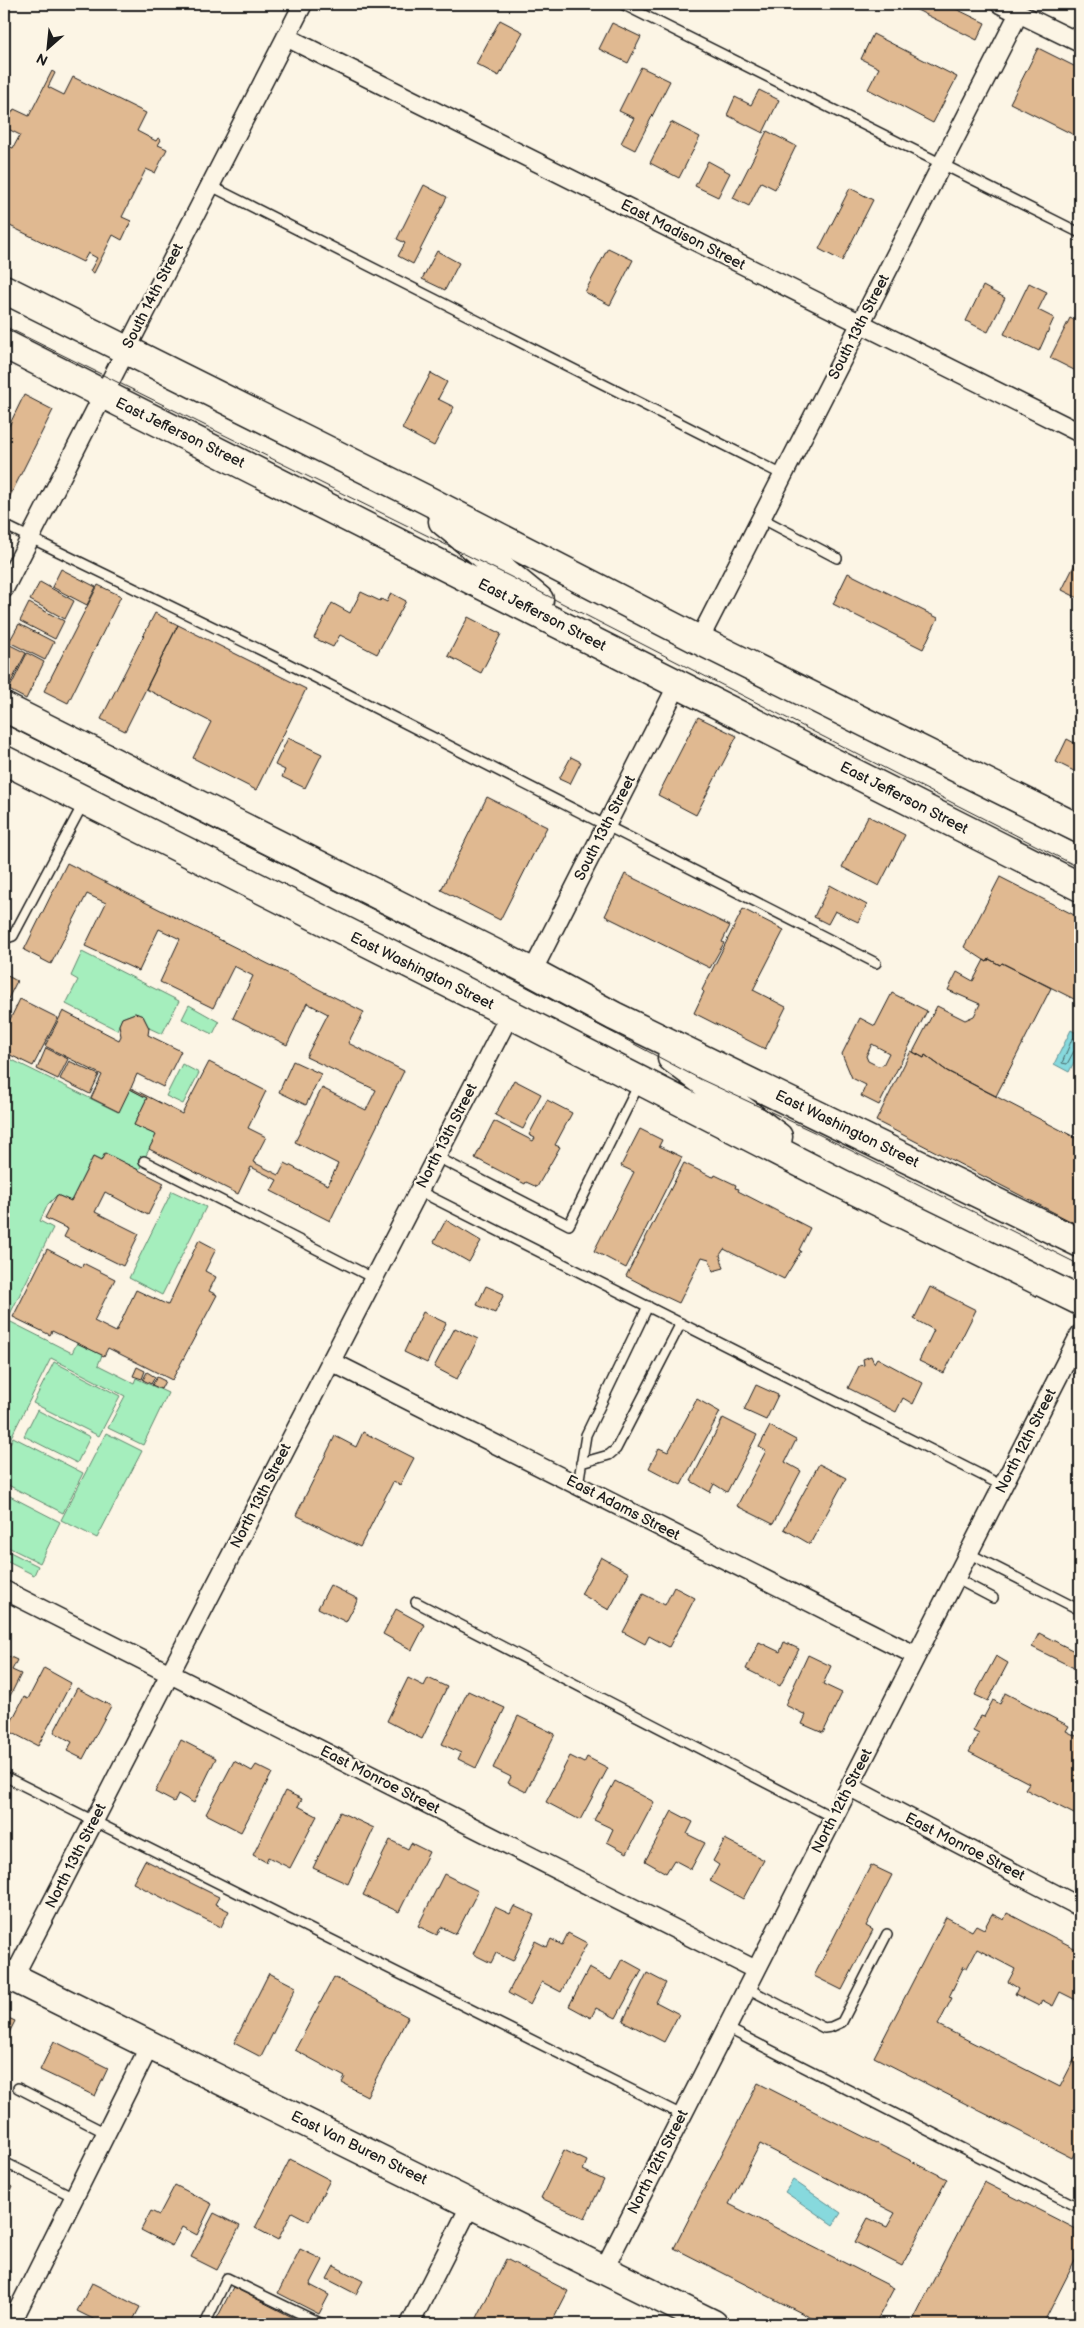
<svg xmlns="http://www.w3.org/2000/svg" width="1084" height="2328" font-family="'Balsamiq Sans',sans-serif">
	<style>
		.green { fill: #a5eebd; stroke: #60856c }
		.water { fill: #87d9dd; stroke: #5c8d90 }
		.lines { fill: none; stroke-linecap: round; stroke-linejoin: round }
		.shore { stroke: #476869; stroke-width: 1 }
		.building { fill: #e0b991; stroke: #1c1c1c; fill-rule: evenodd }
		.lane-casing { stroke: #1c1c1c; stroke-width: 12 }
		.street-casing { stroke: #1c1c1c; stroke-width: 21 }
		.primary-casing { stroke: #1c1c1c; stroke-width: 31 }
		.lane { stroke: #fcf5e5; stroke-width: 9 }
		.street { stroke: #fcf5e5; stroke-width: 18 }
		.primary { stroke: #fcf5e5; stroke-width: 28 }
		.tram { stroke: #1c1c1c; stroke-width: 1 }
		.labels { text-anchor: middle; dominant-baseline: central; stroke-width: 4.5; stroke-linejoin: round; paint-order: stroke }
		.street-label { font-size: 15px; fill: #1c1c1c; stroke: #fcf5e5 }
	</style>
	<rect width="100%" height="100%" fill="#fcf5e5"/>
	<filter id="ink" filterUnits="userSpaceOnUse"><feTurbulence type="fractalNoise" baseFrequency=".02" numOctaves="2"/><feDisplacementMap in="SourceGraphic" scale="10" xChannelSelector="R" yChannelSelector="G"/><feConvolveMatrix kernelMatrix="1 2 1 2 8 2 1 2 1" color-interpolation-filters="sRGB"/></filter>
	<g filter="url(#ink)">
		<path class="green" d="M 82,952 L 179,1001 L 162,1034 L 149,1028 L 143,1016 L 135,1013 L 122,1018 L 117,1030 L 66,1004 L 78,980 L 71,976 Z
			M 189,1005 L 219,1022 L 213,1034 L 182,1019 Z
			M 4,1056 L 118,1112 L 130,1089 L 147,1098 L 134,1125 L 156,1135 L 139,1170 L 105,1154 L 101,1161 L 93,1157 L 71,1201 L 57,1195 L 48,1204 L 40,1221 L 53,1228 L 7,1320 L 72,1353 L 77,1343 L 102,1355 L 98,1365 L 134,1383 L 136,1378 L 168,1393 L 143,1445 L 108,1428 L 125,1396 L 51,1358 L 4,1451 Z
			M 182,1064 L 199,1073 L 183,1104 L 166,1096 Z
			M 172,1191 L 206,1207 L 162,1295 L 129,1278 Z
			M 54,1362 L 120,1396 L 99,1436 L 33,1403 Z
			M 37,1410 L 90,1437 L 77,1463 L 24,1436 Z
			M 106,1433 L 142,1451 L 97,1538 L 61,1520 Z
			M 13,1437 L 83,1473 L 63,1513 L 4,1483 L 4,1456 Z
			M 4,1493 L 60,1522 L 40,1563 L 4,1545 Z
			M 4,1549 L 38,1566 L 34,1575 L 4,1560 Z"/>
		<path class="water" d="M 1071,1030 L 1080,1035 L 1080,1050 L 1069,1072 L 1054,1064 Z
			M 793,2180 L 841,2213 L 833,2225 L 785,2192 Z"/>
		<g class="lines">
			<path class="shore" d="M 1080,1039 L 1072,1039 L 1062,1063 L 1067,1064 L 1074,1051 L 1080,1049"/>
		</g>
		<path class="building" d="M 905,4 L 946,4 L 985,23 L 977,40 Z
			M 500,20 L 523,32 L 499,76 L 476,64 Z
			M 612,23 L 641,37 L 628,63 L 599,49 Z
			M 873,34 L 957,77 L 933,123 L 868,89 L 879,68 L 861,59 Z
			M 1038,48 L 1080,69 L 1080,138 L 1010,103 Z
			M 641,67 L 670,81 L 635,150 L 621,143 L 634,118 L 619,111 Z
			M 52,71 L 55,73 L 48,87 L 64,95 L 73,77 L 146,113 L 137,131 L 156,141 L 158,138 L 161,140 L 158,145 L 167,149 L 155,173 L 146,169 L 122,217 L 131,221 L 122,240 L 113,235 L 94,273 L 90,271 L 97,258 L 88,253 L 83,262 L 8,225 L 6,229 L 4,228 L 4,148 L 7,150 L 8,146 L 13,148 L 20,135 L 4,127 L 14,109 L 29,116 Z
			M 759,90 L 779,100 L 763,133 L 727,115 L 735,97 L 751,105 Z
			M 671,122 L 700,137 L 679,178 L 650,163 Z
			M 767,131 L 796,146 L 775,189 L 761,182 L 749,206 L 733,198 Z
			M 708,161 L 730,173 L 718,197 L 695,186 Z
			M 424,185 L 447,197 L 413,264 L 398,256 L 405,243 L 397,239 Z
			M 850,188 L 873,200 L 842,261 L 819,249 Z
			M 608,248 L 633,260 L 610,305 L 585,292 Z
			M 437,251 L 459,263 L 445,290 L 422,279 Z
			M 1029,283 L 1047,292 L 1038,310 L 1054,318 L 1039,351 L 1004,334 Z
			M 983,286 L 1005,298 L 988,332 L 966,321 Z
			M 1070,318 L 1080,323 L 1080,373 L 1050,358 Z
			M 431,373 L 447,382 L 438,399 L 454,407 L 434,446 L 402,429 Z
			M 24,395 L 53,410 L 4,508 L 4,436 Z
			M 1080,554 L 1080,594 L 1078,598 L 1062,590 Z
			M 61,569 L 96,587 L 87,605 L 52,587 Z
			M 848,573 L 938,618 L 923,649 L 833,604 Z
			M 40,582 L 74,601 L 65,619 L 30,600 Z
			M 98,585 L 121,596 L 68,703 L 44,691 Z
			M 361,592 L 380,601 L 381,599 L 387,602 L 391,593 L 406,601 L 377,654 L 340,635 L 333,647 L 314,638 L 332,603 L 350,613 Z
			M 29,603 L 64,621 L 55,639 L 20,621 Z
			M 155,613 L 178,625 L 125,731 L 101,719 Z
			M 468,617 L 501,634 L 481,673 L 448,656 Z
			M 19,624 L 54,642 L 45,660 L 9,642 Z
			M 178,625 L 306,689 L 256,790 L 193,758 L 211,722 L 146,689 Z
			M 8,644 L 26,653 L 7,690 L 4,688 L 4,653 Z
			M 27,653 L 44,662 L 26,699 L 9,690 Z
			M 698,717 L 737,736 L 696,815 L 658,795 Z
			M 288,738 L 322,754 L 305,788 L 282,777 L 285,770 L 275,765 Z
			M 1067,739 L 1080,746 L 1080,774 L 1056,762 Z
			M 571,757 L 581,762 L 570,784 L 559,779 Z
			M 487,797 L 547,827 L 500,920 L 441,890 Z
			M 868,816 L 905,835 L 879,886 L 842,867 Z
			M 67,863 L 364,1012 L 348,1043 L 404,1071 L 330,1221 L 271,1191 L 277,1180 L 251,1167 L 238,1194 L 149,1149 L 156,1135 L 134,1125 L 147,1098 L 130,1089 L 119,1112 L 91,1098 L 102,1075 L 45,1046 L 63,1011 L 119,1040 L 121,1036 L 119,1025 L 122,1018 L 135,1013 L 143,1016 L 149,1028 L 148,1035 L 181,1051 L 163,1087 L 137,1074 L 131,1088 L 182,1114 L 209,1062 L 266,1091 L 248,1128 L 266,1137 L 253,1162 L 279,1175 L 285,1163 L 328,1185 L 338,1164 L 295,1142 L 322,1088 L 366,1110 L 376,1090 L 306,1057 L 328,1014 L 307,1003 L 287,1045 L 233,1018 L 253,976 L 234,966 L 213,1008 L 160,982 L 180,939 L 159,929 L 139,971 L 85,946 L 106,903 L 87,894 L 51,964 L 24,950 Z
			M 625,874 L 730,926 L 722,942 L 724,943 L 710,968 L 605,916 Z
			M 1000,877 L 1080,918 L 1080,1002 L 1002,963 L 1000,965 L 989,959 L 987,962 L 964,947 Z
			M 830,885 L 867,905 L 858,922 L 835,911 L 828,924 L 814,917 Z
			M 743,909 L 784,930 L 753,990 L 786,1007 L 765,1049 L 694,1013 L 704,992 L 702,990 Z
			M 989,959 L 1000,965 L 1002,963 L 1051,988 L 996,1096 L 947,1071 L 925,1055 L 924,1058 L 913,1052 L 937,1006 L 965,1020 L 974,1016 L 980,1004 L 948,990 L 957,972 L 973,981 L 984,960 L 987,962 Z
			M 4,974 L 17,981 L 4,1007 Z
			M 892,993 L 927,1011 L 879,1105 L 861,1096 L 866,1085 L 852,1078 L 842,1054 L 860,1018 L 875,1026 ZM 872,1044 L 889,1053 L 883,1065 L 878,1066 L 868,1061 L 866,1056 Z
			M 20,999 L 58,1018 L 33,1066 L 4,1052 L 4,1032 Z
			M 46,1048 L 68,1059 L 58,1079 L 37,1069 Z
			M 911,1051 L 924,1058 L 925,1055 L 947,1071 L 1080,1140 L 1080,1226 L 876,1121 Z
			M 69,1061 L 99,1075 L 90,1094 L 60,1079 Z
			M 293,1061 L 321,1074 L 306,1105 L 279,1092 Z
			M 514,1080 L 541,1094 L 523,1129 L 495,1115 Z
			M 547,1100 L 572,1113 L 555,1145 L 560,1147 L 537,1187 L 526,1182 L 525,1184 L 475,1158 L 494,1121 L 533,1141 L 535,1138 L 529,1135 Z
			M 640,1129 L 662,1140 L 659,1146 L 682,1157 L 626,1268 L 594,1251 L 634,1172 L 621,1166 Z
			M 105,1153 L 164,1183 L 148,1215 L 105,1192 L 95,1212 L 139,1234 L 123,1266 L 64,1237 L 68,1229 L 45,1218 L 57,1195 L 71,1201 L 93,1157 L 101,1161 Z
			M 684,1163 L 710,1176 L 714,1177 L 715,1175 L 736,1185 L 735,1188 L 739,1189 L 738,1191 L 810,1228 L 799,1250 L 801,1251 L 784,1279 L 724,1249 L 720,1255 L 724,1268 L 713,1271 L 709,1259 L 702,1257 L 679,1303 L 649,1289 L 649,1288 L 626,1276 Z
			M 446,1220 L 481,1241 L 469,1262 L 434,1242 Z
			M 199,1240 L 216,1249 L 205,1271 L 216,1277 L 209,1291 L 217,1295 L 172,1380 L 108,1348 L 104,1356 L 52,1331 L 50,1335 L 13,1317 L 47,1249 L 82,1267 L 83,1263 L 115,1279 L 94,1321 L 116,1332 L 136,1290 L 168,1305 Z
			M 486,1286 L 504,1294 L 495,1313 L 477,1305 Z
			M 930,1287 L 976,1310 L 944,1373 L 919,1361 L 934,1330 L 914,1319 Z
			M 423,1312 L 446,1323 L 427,1363 L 404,1352 Z
			M 455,1328 L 478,1339 L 457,1379 L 434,1367 Z
			M 871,1356 L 874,1363 L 877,1358 L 923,1383 L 913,1404 L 903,1398 L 896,1412 L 848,1388 L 859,1366 L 864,1365 L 863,1359 Z
			M 137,1367 L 145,1371 L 142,1379 L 133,1376 Z
			M 147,1372 L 155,1377 L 151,1384 L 143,1380 Z
			M 157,1377 L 165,1381 L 161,1389 L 152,1385 Z
			M 756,1385 L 778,1395 L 766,1420 L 744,1410 Z
			M 697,1399 L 720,1412 L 681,1485 L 649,1468 L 659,1448 L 668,1452 Z
			M 723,1418 L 757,1435 L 727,1492 L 714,1484 L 710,1492 L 691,1481 Z
			M 770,1426 L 796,1440 L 785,1462 L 801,1471 L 773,1524 L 737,1506 L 766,1451 L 759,1447 Z
			M 363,1432 L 414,1458 L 400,1485 L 393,1482 L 360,1547 L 296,1515 L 335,1436 L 356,1447 Z
			M 819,1464 L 846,1478 L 810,1544 L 784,1529 Z
			M 601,1557 L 629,1573 L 609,1610 L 581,1594 Z
			M 330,1585 L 358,1599 L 346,1622 L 318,1608 Z
			M 674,1587 L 695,1598 L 669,1647 L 649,1636 L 645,1644 L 623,1632 L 643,1594 L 665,1605 Z
			M 396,1609 L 425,1625 L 412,1650 L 383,1634 Z
			M 1039,1633 L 1080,1654 L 1080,1671 L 1032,1647 Z
			M 759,1642 L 780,1652 L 784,1642 L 799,1649 L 780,1686 L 746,1669 Z
			M 4,1654 L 17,1660 L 12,1670 L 21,1674 L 5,1706 Z
			M 808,1655 L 831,1666 L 823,1684 L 842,1693 L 823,1733 L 802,1724 L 806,1715 L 785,1705 Z
			M 996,1656 L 1008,1663 L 988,1701 L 975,1695 Z
			M 44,1668 L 71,1683 L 38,1746 L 7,1730 L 24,1697 L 28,1699 Z
			M 408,1678 L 424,1686 L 428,1678 L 447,1687 L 422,1739 L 387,1721 Z
			M 77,1688 L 111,1706 L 83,1759 L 67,1751 L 72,1742 L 54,1732 Z
			M 468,1691 L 505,1708 L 476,1768 L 458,1759 L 461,1753 L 442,1744 Z
			M 1005,1693 L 1069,1726 L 1066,1731 L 1080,1738 L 1080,1817 L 1025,1789 L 1029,1783 L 969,1752 L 979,1734 L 973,1731 L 981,1716 L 984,1717 L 993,1700 L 1000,1704 Z
			M 518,1716 L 555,1734 L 526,1792 L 508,1783 L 511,1777 L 493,1768 Z
			M 181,1740 L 216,1758 L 194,1803 L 178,1794 L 174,1802 L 155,1792 Z
			M 570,1756 L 584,1763 L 587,1757 L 608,1768 L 580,1820 L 546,1802 Z
			M 234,1761 L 252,1771 L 256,1765 L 272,1773 L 241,1832 L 206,1814 Z
			M 615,1781 L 654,1802 L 627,1853 L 607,1842 L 613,1829 L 594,1820 Z
			M 285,1791 L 302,1799 L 298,1806 L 317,1816 L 290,1868 L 268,1857 L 266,1862 L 253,1855 Z
			M 672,1811 L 693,1822 L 687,1834 L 705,1843 L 691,1869 L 674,1860 L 666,1873 L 645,1861 Z
			M 340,1812 L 374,1828 L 348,1884 L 313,1868 Z
			M 725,1839 L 764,1860 L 743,1899 L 710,1881 L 719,1865 L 713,1861 Z
			M 390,1840 L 408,1849 L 411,1843 L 429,1852 L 399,1912 L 363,1895 Z
			M 145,1860 L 219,1897 L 215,1904 L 229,1911 L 221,1927 L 133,1883 Z
			M 871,1865 L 892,1875 L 866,1926 L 873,1930 L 842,1990 L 814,1976 Z
			M 444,1874 L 478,1891 L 456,1934 L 441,1927 L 437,1935 L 418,1926 Z
			M 514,1906 L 534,1915 L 513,1961 L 496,1953 L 491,1963 L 473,1954 L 495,1907 L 510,1914 Z
			M 1007,1913 L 1080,1951 L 1080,2002 L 1060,1992 L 1053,2006 L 1042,2000 L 1039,2006 L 1015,1994 L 1018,1988 L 1008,1982 L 1015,1969 L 977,1949 L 967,1968 L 964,1966 L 949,1997 L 952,1998 L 938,2025 L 1060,2087 L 1075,2058 L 1078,2060 L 1080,2055 L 1080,2141 L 1072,2158 L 874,2057 L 946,1917 L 972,1931 L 976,1925 L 984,1929 L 992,1914 L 1004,1920 Z
			M 568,1933 L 587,1943 L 561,1992 L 542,1982 L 530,2005 L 508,1993 L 535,1941 L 547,1947 L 551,1939 L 562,1945 Z
			M 622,1959 L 642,1970 L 616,2018 L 596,2008 L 591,2018 L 569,2006 L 589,1968 L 611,1980 Z
			M 269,1973 L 296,1987 L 261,2057 L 234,2043 Z
			M 647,1973 L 666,1983 L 656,2002 L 679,2014 L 664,2042 L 623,2021 Z
			M 334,1977 L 408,2017 L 367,2096 L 342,2083 L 345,2077 L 295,2050 Z
			M 4,2016 L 15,2021 L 4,2043 Z
			M 54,2041 L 108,2068 L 95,2096 L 40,2070 Z
			M 758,2083 L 947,2179 L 902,2266 L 855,2242 L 868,2218 L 887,2227 L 895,2213 L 760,2144 L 729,2204 L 894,2288 L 875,2324 L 823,2324 L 674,2248 Z
			M 564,2150 L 587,2161 L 583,2170 L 604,2180 L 585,2218 L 541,2198 Z
			M 290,2159 L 330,2180 L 309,2221 L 292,2212 L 278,2240 L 255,2228 Z
			M 4,2182 L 12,2187 L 4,2203 Z
			M 984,2182 L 1080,2231 L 1080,2251 L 1043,2324 L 911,2324 Z
			M 175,2185 L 212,2204 L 197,2235 L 182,2227 L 172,2246 L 141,2230 L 151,2211 L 159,2215 Z
			M 214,2213 L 240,2226 L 217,2270 L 191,2257 Z
			M 300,2249 L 323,2260 L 310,2285 L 329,2295 L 319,2314 L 278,2293 Z
			M 506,2259 L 568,2291 L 551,2324 L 474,2324 Z
			M 334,2266 L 363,2281 L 356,2294 L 327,2279 Z
			M 92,2283 L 140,2307 L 131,2324 L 103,2324 L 77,2311 Z
			M 233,2287 L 300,2321 L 299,2324 L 214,2324 Z"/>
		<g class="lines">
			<g class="lane-casing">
				<path id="lane" d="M 622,4 L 1080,233
					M 209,185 L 783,475
					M 761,518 L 837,558
					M 4,525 L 273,656 L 876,963
					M 4,939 L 13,936 L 83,804
					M 437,1157 L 569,1225 L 639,1084
					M 144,1161 L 373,1278
					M 419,1191 L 1003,1486
					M 581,1463 L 609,1455 L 616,1449 L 681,1323
					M 578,1485 L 586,1435 L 648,1306
					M 968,1553 L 1080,1610
					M 955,1578 L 993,1598
					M 416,1602 L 834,1818
					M 4,1776 L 682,2115
					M 747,1988 L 824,2028 L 831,2027 L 842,2022 L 887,1934
					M 727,2028 L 1080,2208
					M 18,2088 L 106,2133
					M 4,2162 L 74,2197
					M 205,2324 L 227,2278 L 322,2324"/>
			</g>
			<g class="street-casing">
				<path id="street" d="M 1000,4 L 1080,43
					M 286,37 L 1080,433
					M 4,589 L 303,4
					M 699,640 L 1019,13
					M 532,972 L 678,684
					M 330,1361 L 915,1655
					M 4,1590 L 756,1970
					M 850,1787 L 1080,1907
					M 13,1978 L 510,1014
					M 604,2269 L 1080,1334
					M 11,2324 L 150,2045
					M 410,2324 L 471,2204"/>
			</g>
			<g class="primary-casing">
				<path id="primary" d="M 4,289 L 425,499 L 699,640 L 1080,829
					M 4,344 L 1080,887
					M 443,521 L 539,600
					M 4,707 L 532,972 L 614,1016 L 1080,1243
					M 4,760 L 510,1014 L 840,1183 L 1080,1301
					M 672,1058 L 778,1137
					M 4,1973 L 713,2324"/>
			</g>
			<use href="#lane" class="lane"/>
			<use href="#street" class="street"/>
			<use href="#primary" class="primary"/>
			<path class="tram" d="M 4,326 L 509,576 L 1080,868
				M 4,724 L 525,986 L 700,1079 L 814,1132 L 1080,1265"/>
		</g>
	</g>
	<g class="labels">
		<g class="street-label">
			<text transform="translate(683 235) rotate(27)">East Madison Street</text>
			<text transform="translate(153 296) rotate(-63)">South 14th Street</text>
			<text transform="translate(859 327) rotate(-63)">South 13th Street</text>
			<text transform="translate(180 433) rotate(26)">East Jefferson Street</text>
			<text transform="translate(542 615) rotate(27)">East Jefferson Street</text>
			<text transform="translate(904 798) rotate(27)">East Jefferson Street</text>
			<text transform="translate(605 828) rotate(-63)">South 13th Street</text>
			<text transform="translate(422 971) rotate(26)">East Washington Street</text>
			<text transform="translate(847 1129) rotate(26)">East Washington Street</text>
			<text transform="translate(447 1136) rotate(-63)">North 13th Street</text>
			<text transform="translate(1026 1441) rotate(-63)">North 12th Street</text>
			<text transform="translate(261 1496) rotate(-63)">North 13th Street</text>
			<text transform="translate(623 1508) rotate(27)">East Adams Street</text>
			<text transform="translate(380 1780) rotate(27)">East Monroe Street</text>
			<text transform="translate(842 1801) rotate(-63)">North 12th Street</text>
			<text transform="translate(965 1847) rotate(27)">East Monroe Street</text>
			<text transform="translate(76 1856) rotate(-63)">North 13th Street</text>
			<text transform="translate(359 2148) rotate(26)">East Van Buren Street</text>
			<text transform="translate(658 2162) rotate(-63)">North 12th Street</text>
		</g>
	</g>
	<rect width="1084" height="2328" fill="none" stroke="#fcf5e5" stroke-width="20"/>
	<rect x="10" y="10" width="1064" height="2308" fill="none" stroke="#1c1c1c" stroke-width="2" filter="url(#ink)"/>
	<g transform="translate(48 48) rotate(207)" stroke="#fcf5e5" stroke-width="4" paint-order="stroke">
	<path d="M0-4L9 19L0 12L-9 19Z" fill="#1c1c1c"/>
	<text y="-8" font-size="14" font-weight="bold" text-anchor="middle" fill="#1c1c1c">N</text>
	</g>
</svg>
